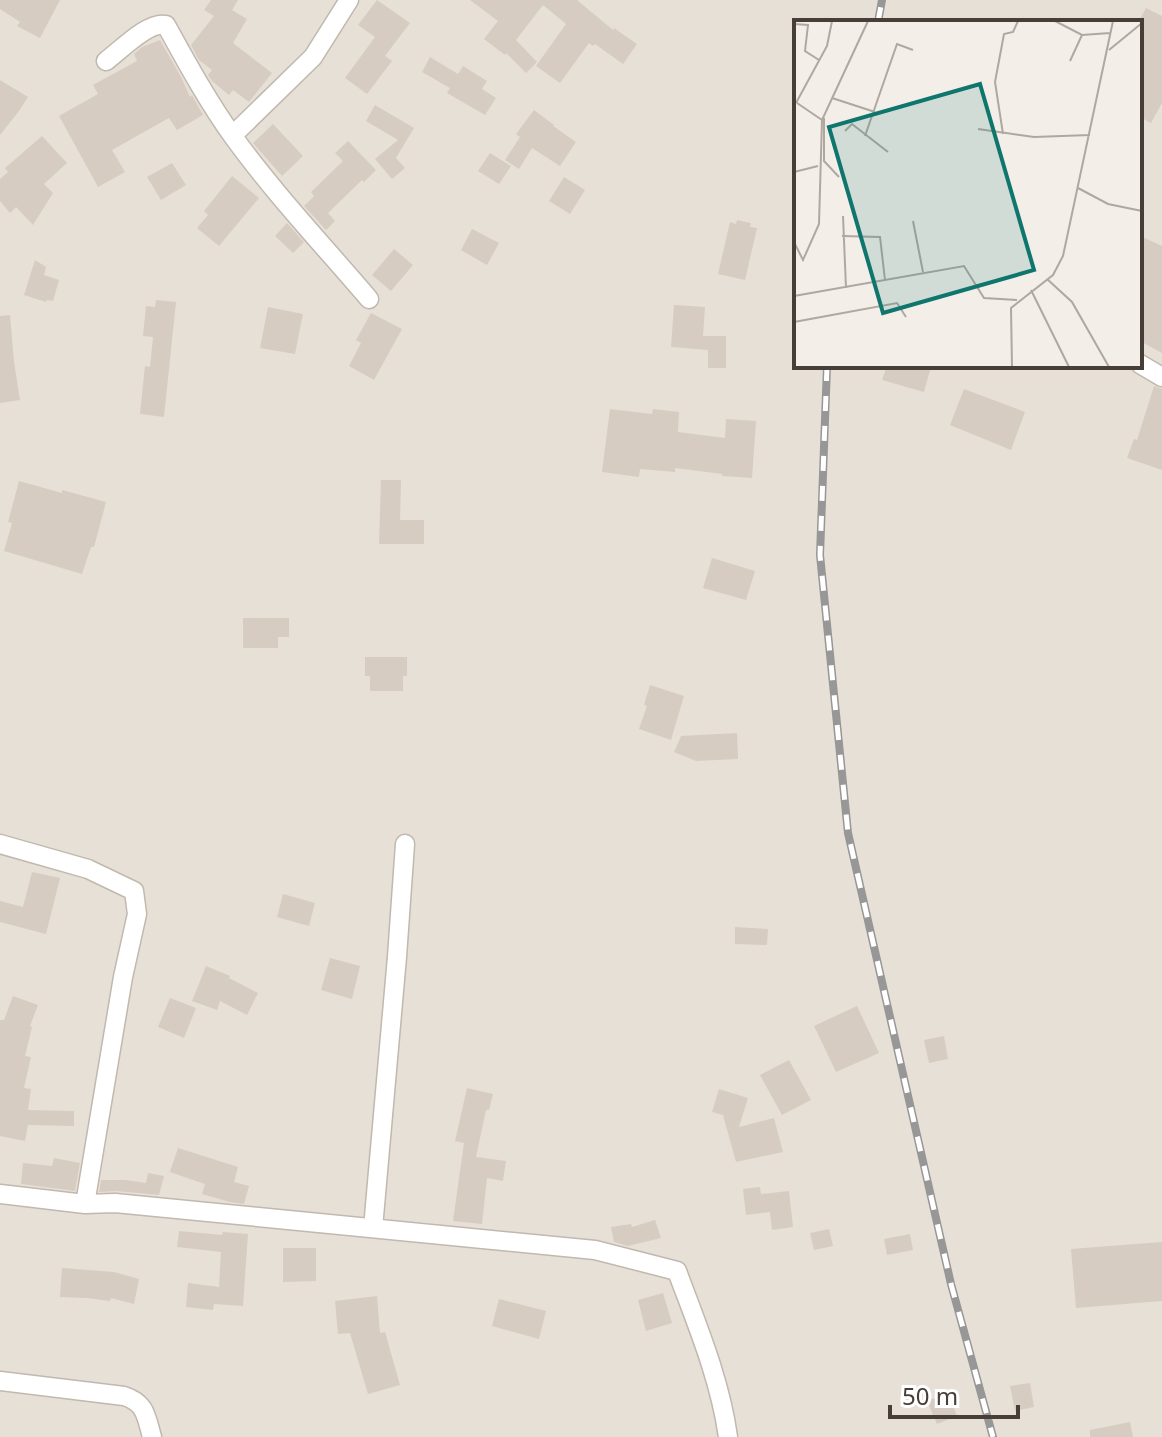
<svg xmlns="http://www.w3.org/2000/svg" width="1162" height="1437" font-family="'Noto Sans',sans-serif">
	<style>
		.residential { fill: #e7e0d6; fill-rule: evenodd }
		.building { fill: #d7ccc1 }
		.lines { fill: none; stroke-linecap: round; stroke-linejoin: round }
		.minor-casing { stroke: #c1b8ae; stroke-width: 21 }
		.minor { stroke: #fff; stroke-width: 18 }
		.rail-casing { stroke: #979797; stroke-width: 8 }
		.rail { stroke: #fff; stroke-width: 5; stroke-dasharray: 15; stroke-linecap: butt }
		.inset-road { fill: none; stroke: #aea8a1; stroke-width: 2 }
		.view { fill: #0f766e; fill-opacity: 0.15; stroke: #0f766e; stroke-width: 4 }
		.inset-edge { fill: none; stroke: #463e37; stroke-width: 4 }
	</style>
	<rect width="100%" height="100%" fill="#f3eee8"/>
	<path class="residential" d="M 0,0 L 1162,0 L 1162,1437 L 0,1437 ZM 796,22 L 1140,22 L 1140,366 L 796,366 Z"/>
	<path class="building" d="M 0,0 L 60,0 L 40,38 L 17,26 L 20,22 L 0,9 Z
		M 211,0 L 238,0 L 232,10 L 247,19 L 233,43 L 272,73 L 249,102 L 233,90 L 229,95 L 212,81 L 208,75 L 212,70 L 199,60 L 191,45 L 214,16 L 204,10 Z
		M 377,0 L 410,23 L 385,56 L 392,61 L 367,94 L 345,78 L 375,37 L 358,25 Z
		M 470,0 L 577,0 L 613,30 L 614,28 L 637,44 L 623,64 L 595,44 L 593,46 L 589,43 L 560,83 L 536,66 L 566,24 L 543,5 L 516,40 L 537,62 L 526,73 L 506,53 L 505,55 L 484,39 L 498,21 Z
		M 1146,8 L 1162,16 L 1162,103 L 1151,123 L 1140,117 L 1140,19 Z
		M 160,40 L 181,77 L 190,97 L 192,95 L 203,115 L 177,130 L 169,118 L 112,150 L 125,172 L 98,187 L 59,116 L 98,94 L 93,85 L 137,61 L 134,54 L 142,47 Z
		M 430,57 L 458,74 L 463,66 L 487,81 L 482,89 L 496,98 L 485,115 L 447,93 L 450,88 L 422,72 Z
		M 0,80 L 28,97 L 19,111 L 0,135 Z
		M 375,105 L 414,128 L 396,158 L 405,168 L 392,179 L 375,159 L 398,140 L 366,121 Z
		M 534,110 L 554,125 L 553,126 L 576,142 L 560,166 L 532,148 L 519,169 L 505,160 L 520,137 L 516,134 Z
		M 273,124 L 303,156 L 282,176 L 253,143 Z
		M 42,136 L 67,163 L 44,184 L 53,193 L 33,225 L 16,207 L 10,213 L 0,201 L 0,179 L 8,172 L 5,168 Z
		M 348,141 L 376,170 L 364,182 L 362,180 L 328,213 L 335,221 L 326,230 L 304,206 L 314,196 L 311,192 L 343,161 L 335,153 Z
		M 490,153 L 511,166 L 499,184 L 478,171 Z
		M 172,163 L 186,185 L 161,200 L 147,177 Z
		M 232,176 L 259,198 L 219,246 L 197,228 L 208,215 L 204,211 Z
		M 564,177 L 585,190 L 570,214 L 549,201 Z
		M 737,220 L 751,223 L 750,227 L 757,228 L 745,280 L 718,274 L 730,222 L 736,224 Z
		M 287,223 L 304,242 L 293,253 L 275,236 Z
		M 472,229 L 499,243 L 487,265 L 461,250 Z
		M 1140,236 L 1162,246 L 1162,353 L 1140,341 Z
		M 394,249 L 413,265 L 391,291 L 372,275 Z
		M 35,260 L 46,267 L 44,275 L 59,280 L 53,301 L 47,300 L 46,302 L 24,295 Z
		M 156,300 L 176,302 L 164,417 L 140,414 L 145,366 L 150,367 L 153,337 L 143,336 L 146,306 L 155,307 Z
		M 674,305 L 705,307 L 703,336 L 726,336 L 726,368 L 708,368 L 708,350 L 671,347 Z
		M 268,307 L 303,314 L 295,354 L 260,348 Z
		M 371,313 L 402,329 L 374,380 L 349,366 L 361,343 L 356,340 Z
		M 10,315 L 14,362 L 20,400 L 0,403 L 0,316 Z
		M 887,366 L 918,366 L 930,370 L 924,392 L 882,380 Z
		M 1154,386 L 1162,389 L 1162,470 L 1127,458 L 1134,439 L 1137,440 Z
		M 964,389 L 1025,412 L 1011,450 L 950,425 Z
		M 610,409 L 652,414 L 653,409 L 679,412 L 678,432 L 725,438 L 726,419 L 756,421 L 752,478 L 722,476 L 722,474 L 675,468 L 675,472 L 640,469 L 639,477 L 602,472 Z
		M 381,480 L 401,480 L 400,520 L 424,520 L 424,544 L 379,544 Z
		M 19,481 L 62,493 L 62,490 L 106,502 L 94,547 L 91,547 L 82,574 L 4,551 L 12,523 L 8,522 Z
		M 712,558 L 755,571 L 746,600 L 703,588 Z
		M 243,618 L 289,618 L 289,637 L 278,637 L 278,648 L 243,648 Z
		M 365,657 L 407,657 L 407,676 L 403,676 L 403,691 L 370,691 L 370,676 L 365,676 Z
		M 650,685 L 684,696 L 671,740 L 639,729 L 647,706 L 644,705 Z
		M 737,733 L 738,759 L 696,761 L 674,752 L 681,736 Z
		M 32,872 L 60,878 L 46,934 L 0,922 L 0,901 L 23,907 Z
		M 283,894 L 315,903 L 309,926 L 277,917 Z
		M 735,927 L 768,929 L 767,945 L 735,944 Z
		M 330,958 L 360,966 L 352,999 L 321,990 Z
		M 206,966 L 230,976 L 229,978 L 258,993 L 247,1015 L 220,1001 L 217,1010 L 192,1001 Z
		M 13,996 L 38,1005 L 30,1026 L 32,1027 L 25,1056 L 31,1057 L 24,1088 L 31,1089 L 28,1110 L 74,1111 L 74,1126 L 28,1125 L 25,1141 L 0,1136 L 0,1020 L 4,1020 Z
		M 170,998 L 196,1008 L 184,1038 L 158,1027 Z
		M 857,1006 L 879,1053 L 836,1072 L 814,1026 Z
		M 944,1036 L 948,1059 L 929,1063 L 924,1040 Z
		M 789,1060 L 811,1100 L 782,1115 L 760,1075 Z
		M 467,1088 L 493,1094 L 489,1110 L 486,1110 L 476,1157 L 506,1161 L 503,1181 L 487,1178 L 482,1224 L 453,1221 L 464,1143 L 455,1141 Z
		M 719,1089 L 748,1098 L 739,1127 L 774,1118 L 783,1152 L 736,1162 L 723,1115 L 712,1112 Z
		M 178,1148 L 238,1167 L 234,1182 L 249,1186 L 244,1204 L 230,1202 L 202,1194 L 205,1184 L 170,1172 Z
		M 54,1158 L 80,1163 L 75,1191 L 21,1184 L 23,1163 L 52,1166 Z
		M 148,1173 L 164,1176 L 159,1195 L 116,1191 L 99,1192 L 101,1180 L 125,1180 L 146,1183 Z
		M 760,1187 L 761,1194 L 789,1191 L 793,1227 L 772,1230 L 770,1212 L 746,1215 L 743,1189 Z
		M 655,1220 L 661,1238 L 628,1246 L 614,1242 L 611,1227 L 631,1224 L 632,1227 Z
		M 829,1229 L 833,1246 L 814,1250 L 810,1233 Z
		M 179,1231 L 222,1235 L 223,1232 L 248,1234 L 243,1306 L 214,1304 L 213,1310 L 186,1307 L 188,1283 L 219,1287 L 221,1252 L 177,1247 Z
		M 910,1234 L 913,1250 L 887,1255 L 884,1239 Z
		M 1162,1242 L 1162,1301 L 1076,1308 L 1071,1249 Z
		M 283,1248 L 316,1248 L 316,1281 L 283,1282 Z
		M 62,1268 L 114,1272 L 139,1279 L 134,1304 L 111,1298 L 110,1301 L 87,1298 L 60,1297 Z
		M 663,1293 L 672,1323 L 646,1331 L 638,1300 Z
		M 377,1296 L 380,1333 L 385,1332 L 400,1385 L 368,1394 L 350,1333 L 338,1334 L 335,1301 Z
		M 499,1299 L 546,1311 L 539,1339 L 492,1326 Z
		M 1030,1383 L 1034,1407 L 1015,1411 L 1010,1386 Z
		M 948,1393 L 957,1416 L 937,1424 L 927,1401 Z
		M 1130,1422 L 1133,1437 L 1090,1437 L 1090,1430 Z"/>
	<g class="lines">
		<g class="minor-casing">
			<path id="minor" d="M 106,61 C 121,50 148,21 166,25 C 187,63 207,100 232,135 C 273,192 323,245 369,299
				M 233,135 L 313,57 L 349,0
				M 1140,364 L 1162,377
				M 0,844 L 88,869 L 134,891 L 137,914 L 123,977 L 85,1204
				M 0,1194 L 85,1204 L 115,1203 L 595,1250 L 677,1271 C 697,1325 720,1379 728,1437
				M 373,1228 L 397,957 L 405,844
				M 0,1381 L 124,1396 C 146,1403 146,1416 152,1437"/>
		</g>
		<use href="#minor" class="minor"/>
		<g class="rail-casing">
			<path id="rail" d="M 878,22 L 882,0
				M 827,366 L 820,555 L 848,833 L 951,1284 L 993,1437"/>
		</g>
		<use href="#rail" class="rail"/>
	</g>
	<g transform="translate(794 20)">
		<rect width="348" height="348" fill="#f3eee8"/>
		<path class="inset-road" d="M 261,1 L 288,15 L 316,13M 0,4 L 14,5 L 11,31 L 25,40M 315,30 L 348,3M 276,41 L 288,15M 38,78 L 81,92M 2,83 L 33,26 L 38,1M 3,83 L 28,100M 30,98 L 30,141 L 45,157M 184,109 L 240,117 L 296,115M 51,111 L 58,104 L 94,132M 209,114 L 201,62 L 210,14 L 219,12 L 224,1M 71,116 L 103,24 L 119,30M 0,152 L 24,146M 284,168 L 314,184 L 348,191M 49,196 L 52,268M 119,201 L 129,252M 48,216 L 86,217 L 91,260M 0,222 L 9,240 L 25,204 L 28,100 L 74,1M 253,259 L 278,282 L 315,347M 237,270 L 275,347M 0,276 L 170,246 L 190,278 L 223,280M 0,302 L 103,283 L 112,297M 218,347 L 217,288 L 259,255 L 269,236 L 319,1"/>
		<path class="view" d="M 186,64 L 240,250 L 89,293 L 35,107 Z"/>
		<rect width="348" height="348" class="inset-edge"/>
	</g>
	<path d="M890 1405v12h128v-12" fill="none" stroke="#463e37" stroke-width="4"/>
	<text x="902" y="1405" font-size="24" fill="#463e37" stroke="#ffffff" stroke-width="6" paint-order="stroke">50 m</text>
</svg>
